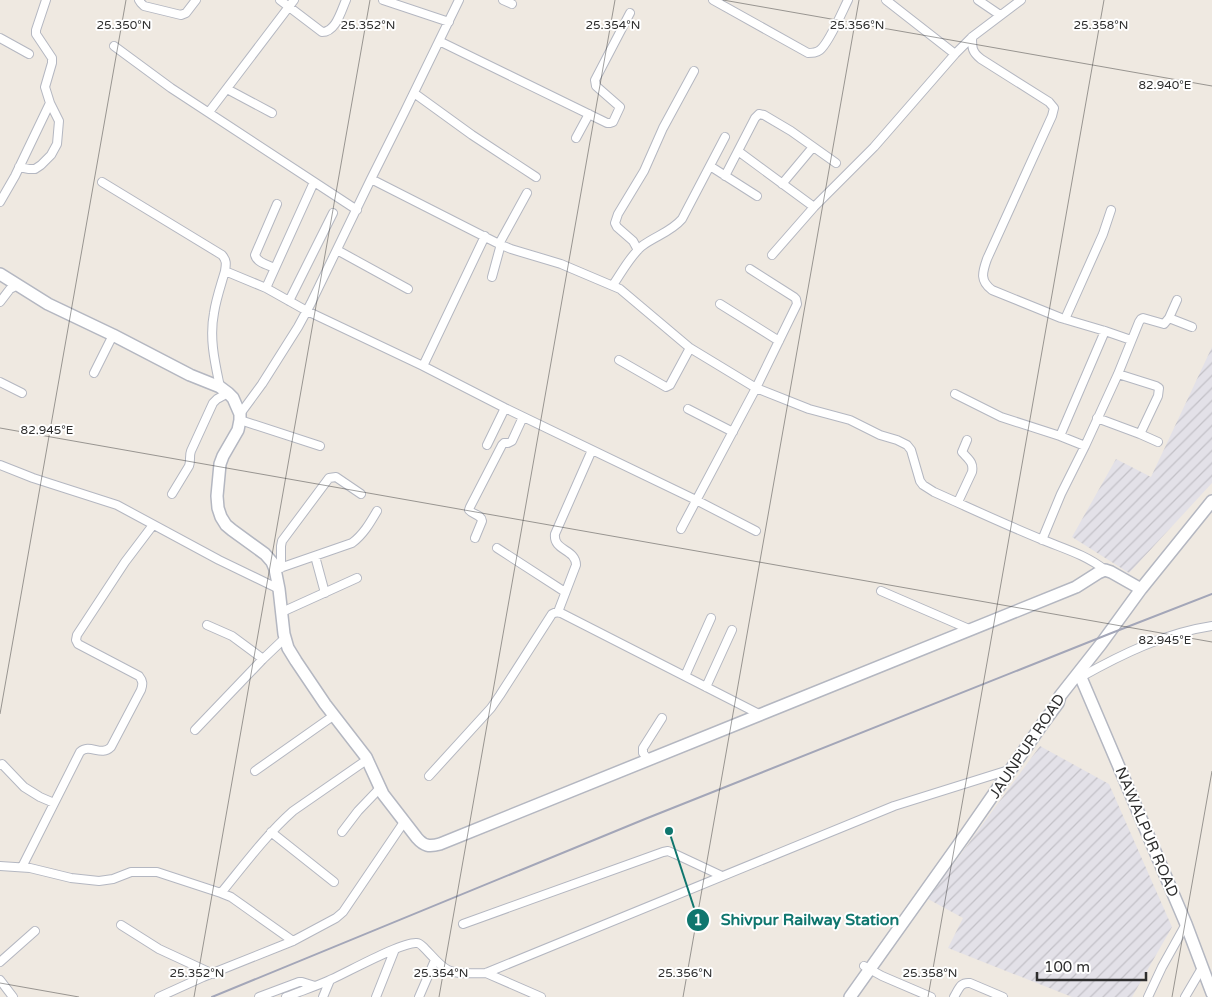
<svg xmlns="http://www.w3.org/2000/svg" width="1212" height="997" font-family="'Varela Round',sans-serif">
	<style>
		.industrial { fill: url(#industrial-furrows) }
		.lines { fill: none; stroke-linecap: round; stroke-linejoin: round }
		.street-casing { stroke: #b4b7c1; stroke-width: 10 }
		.secondary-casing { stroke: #b4b7c1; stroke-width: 14 }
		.street { stroke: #fff; stroke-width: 8 }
		.secondary { stroke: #fff; stroke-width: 11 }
		.rail { stroke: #a3a6b8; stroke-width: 2 }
		.ticks { fill: none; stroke: #2e2e2e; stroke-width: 1; stroke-opacity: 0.45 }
		.labels { text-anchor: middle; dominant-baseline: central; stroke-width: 4; stroke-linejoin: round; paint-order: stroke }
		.street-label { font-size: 15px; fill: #2e2e2e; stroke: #fff }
		.ticks-label { font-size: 12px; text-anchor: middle; fill: #2e2e2e; stroke: #fff; stroke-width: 4; stroke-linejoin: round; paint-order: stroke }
		.leader { fill: none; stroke: #0f766e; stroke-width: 2 }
		.callout-dot { fill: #0f766e; stroke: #fff; stroke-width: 2 }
		.mark-label { font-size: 15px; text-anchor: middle; font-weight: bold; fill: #fff }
		.callout-label { font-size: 16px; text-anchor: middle; font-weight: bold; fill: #0f766e; stroke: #fff; stroke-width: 4; stroke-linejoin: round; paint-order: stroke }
	</style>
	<defs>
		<pattern id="industrial-furrows" width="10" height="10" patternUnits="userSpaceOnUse" patternTransform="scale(1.25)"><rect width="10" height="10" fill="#e3e1e8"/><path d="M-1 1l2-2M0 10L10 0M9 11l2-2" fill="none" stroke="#c3c1c7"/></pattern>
	</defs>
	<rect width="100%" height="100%" fill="#efe9e1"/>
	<path class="industrial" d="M 1212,347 L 1212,483 L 1129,573 L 1072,537 L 1116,459 L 1151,477 Z
		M 1040,746 L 1109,784 L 1172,927 L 1132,997 L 1072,997 L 948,948 L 963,918 L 928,899 Z"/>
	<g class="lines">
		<g class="street-casing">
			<path id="street" d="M 139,0 L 141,3 L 144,6 L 181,15 L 186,13 L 196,0
				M 280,0 L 322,32 C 336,32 341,11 346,0
				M 383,0 L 449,22
				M 503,0 L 512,4
				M 713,0 L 808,53 C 813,53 816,53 820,50 C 829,43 842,12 848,0
				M 886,0 L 955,54
				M 978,0 L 1000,15
				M 972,37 C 972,48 972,52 981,59 L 1049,102 L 1054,108 L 1052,116 L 987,259 C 982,273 980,281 992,290 L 1061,318 L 1105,331 L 1131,340
				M 0,38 L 29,54
				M 439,41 L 607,123 L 610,123 L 613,122 L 620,107 L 596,86 L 595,80 L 630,13
				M 114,46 L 171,88 L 357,210
				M 227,89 L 272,113
				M 414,93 L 472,135 L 536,177
				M 209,112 L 294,0
				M 576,138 L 589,114
				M 738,151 L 814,207
				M 710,166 L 757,196
				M 19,167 L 29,169 L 35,169 L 41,165 L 51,155 L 57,144 L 59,121 L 50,103 L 45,87 L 52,63 L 52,58 L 36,34 L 36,30 L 46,0
				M 725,176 L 755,118 L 759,114 L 764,115 L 791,131 L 836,163
				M 371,179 L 499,244 L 511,249 L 561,264 L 620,289 L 690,348 L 756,388 L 809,409 L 850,420 L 880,435 L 897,440 L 907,445 L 911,450 L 920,481 L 923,485 L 934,492 C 970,508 1006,525 1043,540 C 1065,549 1086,555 1105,570
				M 102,182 L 222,255 C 227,261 226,264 225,271 C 221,285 216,299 214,313 C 209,338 215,363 220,387
				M 782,184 L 813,147
				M 0,202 L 15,176 L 50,103
				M 499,244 L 527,193
				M 337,250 L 408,289
				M 638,250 L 633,241 L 617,227 L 615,223 L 618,214 L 644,171 L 663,128 L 694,71
				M 772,255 L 814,207 L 874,147 L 955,54 L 972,37 L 1021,0
				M 275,268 C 268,265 257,263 255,255 L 277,204
				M 225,271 L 266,288 L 307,311 L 423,366 L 505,408 L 696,500 L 756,531
				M 492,277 L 501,244
				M 613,285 C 622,272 630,256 642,246 C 655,236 671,232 682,219 L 725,137
				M 266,288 L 314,182
				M 289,301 L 333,213
				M 0,302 L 10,289 L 18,285
				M 720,304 L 779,341
				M 1169,318 L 1192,327
				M 1065,319 L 1103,234 L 1111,210
				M 619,360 L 666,387 L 670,385 L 690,348
				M 423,366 L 485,236
				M 94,373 L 113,335
				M 1118,374 L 1156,386 L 1159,388 L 1158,396 L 1140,434
				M 0,382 L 22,393
				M 955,394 L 1001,417 L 1060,436 L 1085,446
				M 688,409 L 733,432
				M 240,414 L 262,384 L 298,327 L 311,303 L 371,179 L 405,111 L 459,0
				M 1097,418 L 1140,434 L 1158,442
				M 240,420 L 320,446
				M 1060,436 L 1105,331
				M 487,445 L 505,408
				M 0,465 L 33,478 L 117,505 L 219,560 L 279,589
				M 172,494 L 189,466 C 191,461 189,456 191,451 L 213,403 L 217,399 L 228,393
				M 958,502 L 972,472 C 974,462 968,459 962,452 L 967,440
				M 681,529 L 756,388 L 797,304 L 796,299 L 794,297 L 750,269
				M 475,538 L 482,521 C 481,514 473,515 469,510 L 470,507 L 502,445 L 504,443 L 508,443 L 512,441 L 523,417
				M 1042,540 L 1061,494 L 1085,446 L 1118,374 L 1139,322 L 1141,319 L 1143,318 L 1164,324 L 1169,318 L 1177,300
				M 497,548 L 565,592
				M 315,556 L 325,593
				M 281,568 L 281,546 L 282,541 L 329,478 L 336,477 L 361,494
				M 277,569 L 352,543 C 363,535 370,523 377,511
				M 881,591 L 969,629
				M 282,612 L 357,578
				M 558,612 L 576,565 C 576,549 553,551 555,534 L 592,450
				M 207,625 L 232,636 L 263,659
				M 685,676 L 711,618
				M 1081,677 C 1122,654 1165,633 1212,626
				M 706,687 L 732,630
				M 195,730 L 263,659 L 285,638
				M 648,759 L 643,753 L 643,748 L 662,718
				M 0,765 L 2,764 L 24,787 L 40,797 L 54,803
				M 255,771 L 333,716
				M 429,776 L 491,708 L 500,695 L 552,614 C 555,612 557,612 561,613 L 759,714
				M 271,832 L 334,882
				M 342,832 L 358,811 L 380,788
				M 0,866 L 30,868 L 71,878 L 99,881 L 113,879 L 131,872 L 157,872 L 221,893 L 231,897 L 293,941
				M 22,867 L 80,752 C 90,743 101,757 111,747 L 141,690 C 143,684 143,681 139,676 L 78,644 L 76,640 L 77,635 L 125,562 L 153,525
				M 221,893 C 244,865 266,835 293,811 L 368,759
				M 463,924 L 663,852 L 668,851 L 675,854 L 722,876
				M 121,925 L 159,949 L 213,974
				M 0,962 L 35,931
				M 864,966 L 882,976 L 931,997
				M 486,973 L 541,997
				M 0,980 L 13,997
				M 159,997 L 203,977 L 293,941 L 336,918 L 343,912 L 404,822
				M 259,997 L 299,982 L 302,982 L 315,986
				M 286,997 C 301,991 317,986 332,979 C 348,972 403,941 417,943 C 423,943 437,965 448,970 C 459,975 474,973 486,973 L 894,806 L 1012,769
				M 323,997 L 330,980
				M 376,997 L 395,949
				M 419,997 L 435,960
				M 954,997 C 959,989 960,982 970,983 L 1003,997
				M 1148,997 L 1162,967 L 1186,924
				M 1185,997 L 1202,968"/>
		</g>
		<g class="secondary-casing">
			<path id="secondary" d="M 0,274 L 48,304 L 113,335 L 190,375 L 220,387 L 228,393 L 233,398 L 240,414 L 240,420 L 238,430 L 223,456 L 220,464 L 217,496 L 218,508 L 221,517 L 226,525 L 232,530 L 265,554 L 272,562 L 275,569 L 279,589 L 284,634 L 288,648 L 296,661 L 325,704 L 366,757 L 383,794 L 417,838 C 424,846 429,847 440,844 L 1076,587 L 1098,573 L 1105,570 L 1111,572 L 1141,589
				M 1079,673 L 1186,924 L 1212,993
				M 850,997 L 966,834 L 1041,726 L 1058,703 L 1060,696 L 1101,644 L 1141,589 L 1212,501"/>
		</g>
		<use href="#street" class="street"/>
		<use href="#secondary" class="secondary"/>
		<path class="rail" d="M 212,997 L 645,819 L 1109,634 L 1212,594"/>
	</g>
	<path class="ticks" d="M 723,0 L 1212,86M 0,428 L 1212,642M 0,714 L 126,0M 0,983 L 79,997M 194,997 L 370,0M 439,997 L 615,0M 683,997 L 859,0M 928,997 L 1104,0M 1172,997 L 1212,771"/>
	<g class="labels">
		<g class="street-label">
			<text transform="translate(1027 746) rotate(-56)">JAUNPUR ROAD</text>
			<text transform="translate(1147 832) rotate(67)">NAWALPUR ROAD</text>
		</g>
	</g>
	<g class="ticks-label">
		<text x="124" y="29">25.350°N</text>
		<text x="368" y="29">25.352°N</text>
		<text x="613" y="29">25.354°N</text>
		<text x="857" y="29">25.356°N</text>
		<text x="1101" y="29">25.358°N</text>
		<text x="1165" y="89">82.940°E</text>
		<text x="47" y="434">82.945°E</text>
		<text x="1165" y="644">82.945°E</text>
		<text x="197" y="977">25.352°N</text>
		<text x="441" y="977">25.354°N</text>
		<text x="685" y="977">25.356°N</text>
		<text x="930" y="977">25.358°N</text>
	</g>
	<path class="leader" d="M669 831L698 920"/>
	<g class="callout-dot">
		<circle cx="669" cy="831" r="5"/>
		<circle cx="698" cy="920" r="12"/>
	</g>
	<g class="mark-label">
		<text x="698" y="925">1</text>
	</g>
	<g class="callout-label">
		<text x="810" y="925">Shivpur Railway Station</text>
	</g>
	<path d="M1037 972v8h109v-8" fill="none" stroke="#2e2e2e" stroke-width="2.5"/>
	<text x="1044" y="972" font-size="15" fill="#2e2e2e" stroke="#ffffff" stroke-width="4" paint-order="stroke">100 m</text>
</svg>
